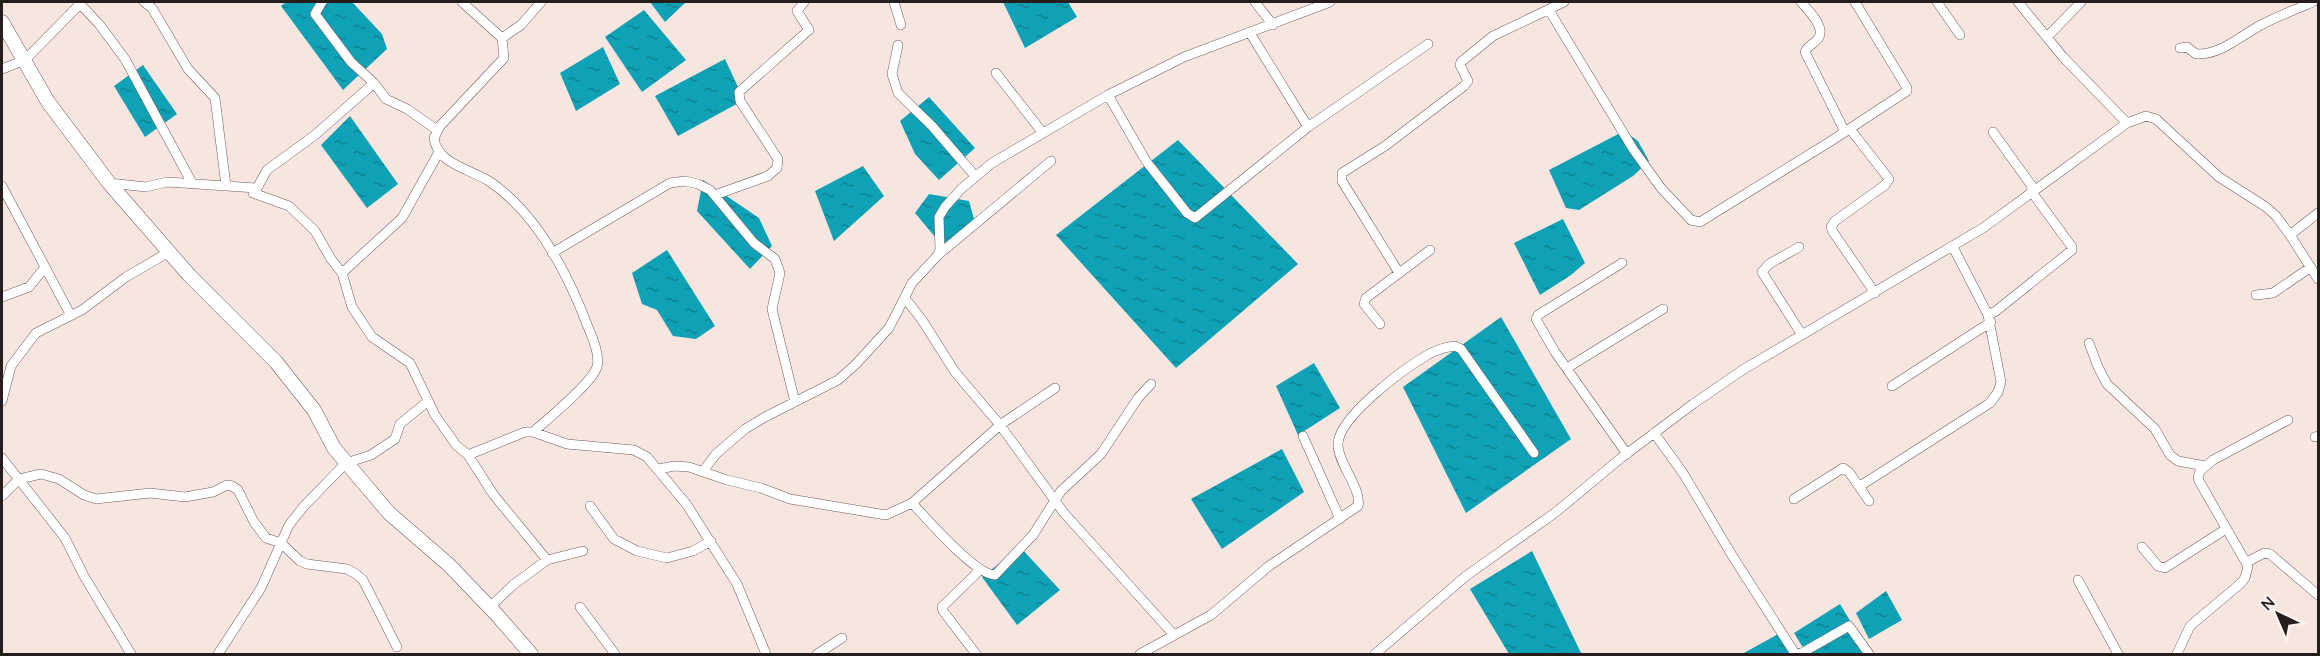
<svg xmlns="http://www.w3.org/2000/svg" width="2320" height="656" font-family="Quicksand,sans-serif">
	<style>
		.water { fill: url(#water-ripples) }
		.lines { fill: none; stroke-linecap: round; stroke-linejoin: round }
		.street-casing { stroke: #6d5d5a; stroke-width: 10 }
		.secondary-casing { stroke: #6d5d5a; stroke-width: 15 }
		.street { stroke: #fff; stroke-width: 9 }
		.secondary { stroke: #fff; stroke-width: 14 }
	</style>
	<defs>
		<pattern id="water-ripples" width="26" height="14" patternUnits="userSpaceOnUse" patternTransform="scale(1.5)"><rect width="26" height="14" fill="#0fa1b5"/><path d="M2 4q2-2 4 0t4 0M15 11q2-2 4 0t4 0" fill="none" stroke="#0e8393"/></pattern>
	</defs>
	<rect width="100%" height="100%" fill="#f7e5e0"/>
	<path class="water" d="M 286,2 L 352,2 L 382,34 L 387,49 L 343,90 L 281,6 Z
		M 650,2 L 686,2 L 665,22 Z
		M 1003,2 L 1068,2 L 1077,17 L 1025,48 Z
		M 644,10 L 686,60 L 642,92 L 605,37 Z
		M 603,47 L 620,84 L 576,111 L 560,73 Z
		M 725,59 L 744,100 L 678,136 L 655,96 Z
		M 143,65 L 177,114 L 145,137 L 114,86 Z
		M 929,97 L 975,148 L 939,180 L 915,154 L 900,121 Z
		M 350,116 L 398,184 L 367,208 L 321,145 Z
		M 1624,131 L 1638,141 L 1649,161 L 1633,176 L 1579,210 L 1566,208 L 1549,170 Z
		M 1178,140 L 1298,264 L 1176,368 L 1056,235 Z
		M 863,166 L 884,196 L 834,241 L 815,191 Z
		M 703,180 L 759,218 L 772,246 L 750,269 L 697,211 Z
		M 929,194 L 969,201 L 976,226 L 946,250 L 915,213 Z
		M 1563,219 L 1585,263 L 1571,275 L 1540,295 L 1514,243 Z
		M 667,250 L 715,326 L 696,339 L 673,336 L 657,310 L 642,304 L 632,273 Z
		M 1501,317 L 1571,439 L 1466,513 L 1403,387 Z
		M 1314,363 L 1340,408 L 1298,435 L 1276,386 Z
		M 1282,449 L 1304,492 L 1222,549 L 1191,499 Z
		M 1020,547 L 1060,590 L 1017,625 L 982,577 Z
		M 1532,551 L 1581,653 L 1579,654 L 1509,654 L 1470,589 Z
		M 1886,591 L 1902,620 L 1869,639 L 1856,613 Z
		M 1840,604 L 1870,654 L 1807,654 L 1794,633 Z
		M 1780,633 L 1793,654 L 1742,654 Z"/>
	<g class="lines">
		<g class="street-casing">
			<path id="street" d="M 78,2 L 99,24 L 125,59 L 192,183
				M 144,2 L 152,8 L 188,69 L 215,98 L 226,186
				M 462,2 L 502,38
				M 894,2 L 901,25
				M 1255,2 L 1273,25
				M 1801,2 C 1807,9 1825,26 1819,37 C 1816,43 1808,45 1805,52 L 1845,132
				M 1937,2 L 1960,35
				M 2018,2 L 2063,57 L 2127,123
				M 1549,10 L 1633,149 L 1661,188 L 1691,220 L 1700,222 L 1831,141 L 1907,91 L 1907,88 L 1855,2
				M 1250,33 L 1308,127
				M 2047,37 L 2081,2
				M 898,45 L 892,74 L 898,93 L 932,126 L 975,176
				M 2180,48 L 2187,47 L 2196,54 C 2221,55 2240,36 2261,25 C 2278,16 2296,9 2313,2
				M 2,69 L 25,60 L 81,3
				M 996,73 L 1042,132
				M 374,83 L 386,99 L 407,109 L 437,130
				M 1108,95 L 1146,161 L 1187,213 L 1195,218 L 1308,127 L 1428,44
				M 1850,129 L 1889,179 L 1885,185 L 1835,221 L 1831,227 L 1833,232 L 1875,293
				M 1993,132 L 2034,189
				M 109,183 L 146,187 L 167,182 L 257,188 L 253,193 L 289,206 L 315,231 L 331,259 L 342,273 L 352,307 L 372,337 L 410,363 L 435,415 L 456,445 L 468,455 L 525,432 L 533,432 L 567,444 L 634,450 L 647,457 L 687,505 L 737,584 L 766,654
				M 2,186 L 70,314
				M 257,188 L 267,170 L 315,135 L 374,83 L 351,62 L 315,14 L 322,2
				M 715,195 L 768,176 L 777,168 L 778,159 L 740,101 L 739,92 L 809,30 L 797,11 L 804,2
				M 2290,235 L 2318,279
				M 1799,247 L 1769,264 L 1762,272 L 1802,335
				M 1953,247 L 1988,315 L 1996,311 L 2072,250 L 2072,247 L 2031,191
				M 552,253 L 670,183 L 685,181 L 698,184 L 710,190 L 754,243 L 775,259 L 780,273 L 772,309 L 795,402
				M 938,255 L 1051,161
				M 1622,263 L 1538,315 L 1536,319 L 1555,352 L 1627,454
				M 342,273 L 402,218 L 439,152
				M 1399,273 L 1342,181 L 1342,173 L 1385,146 L 1464,86 L 1468,81 L 1460,65 L 1461,62 L 1493,36 L 1564,2
				M 2256,295 L 2273,293 L 2311,267
				M 2,297 L 29,287 L 45,267
				M 905,298 L 922,320 L 955,372 L 1000,425 L 1055,388
				M 1380,324 L 1364,304 L 1366,298 L 1430,250
				M 2089,343 L 2098,367 L 2107,384 L 2155,429 L 2170,455 L 2178,461 L 2205,466
				M 1567,368 L 1663,309
				M 1892,386 L 1991,322
				M 2,401 L 11,366 L 36,333 L 82,310 L 126,277 L 169,252
				M 533,432 C 548,419 591,384 597,367 C 600,356 593,338 588,327 C 568,274 538,214 489,181 C 470,169 437,164 434,138 L 440,126 L 504,58 L 502,38 L 521,25 L 541,2
				M 1654,433 L 1683,473 L 1733,557 L 1794,652 L 1800,654 L 1849,626 L 1869,654
				M 1303,436 L 1340,519
				M 2315,437 L 2318,436
				M 468,455 L 493,494 L 547,560
				M 2,458 L 65,538 L 84,576 L 131,654
				M 659,469 L 674,466 L 689,467 L 727,480 L 761,488 L 790,499 L 886,515 L 912,503 L 1000,425 L 1064,513 L 1174,635
				M 703,471 L 716,454 L 745,429 L 765,417 L 838,380 L 856,364 L 889,328 L 912,283 L 938,255 L 940,250 L 939,217 L 945,207 L 961,189 L 992,163 L 1108,95 L 1184,57 L 1330,2
				M 1860,486 L 1990,403 L 1998,392 L 2001,382 L 1988,315
				M 2,496 L 19,479 L 41,474 L 59,479 L 84,495 L 96,499 L 150,493 L 185,497 L 213,492 L 227,485 L 232,486 L 238,490 L 254,522 L 266,538 L 281,543 L 300,561 L 307,564 L 347,569 L 356,574 L 363,580 L 397,647
				M 1794,499 L 1843,468 L 1849,472 L 1869,501
				M 912,503 C 927,519 975,575 995,575 L 1033,535 L 1061,491 L 1101,454 L 1138,398 L 1151,384
				M 590,506 L 614,539 L 637,551 L 667,558 L 693,551 L 711,541
				M 2142,547 L 2158,566 L 2165,568 L 2226,529
				M 2247,562 L 2264,553 L 2270,554 L 2318,595
				M 2078,580 L 2118,654
				M 490,607 L 513,585 L 547,560 L 583,551
				M 580,607 L 615,654
				M 218,654 L 261,588 L 289,525 L 304,506 L 346,463 L 371,455 L 395,439 L 400,424 L 428,401
				M 817,654 L 842,638
				M 976,654 L 943,611 L 942,607 L 980,570
				M 1140,654 L 1211,615 L 1269,566 L 1358,506 C 1362,489 1339,465 1338,446 C 1336,418 1405,368 1429,354 C 1437,350 1446,347 1455,346 L 1461,349 L 1534,453
				M 1375,654 L 1466,576 L 1556,512 L 1621,458 L 1693,404 L 1744,369 L 1983,228 L 2127,123 L 2146,116 L 2156,119 L 2219,177 L 2266,207 L 2276,216 L 2290,235 L 2318,213
				M 2177,654 L 2190,626 L 2240,584 L 2245,578 L 2248,566 L 2199,481 L 2198,477 L 2200,471 L 2213,460 L 2288,420"/>
		</g>
		<g class="secondary-casing">
			<path id="secondary" d="M 2,22 L 48,102 L 109,183 L 189,275 L 276,362 L 314,410 L 334,448 L 389,513 L 449,565 L 497,615 L 531,654"/>
		</g>
		<use href="#street" class="street"/>
		<use href="#secondary" class="secondary"/>
	</g>
	<rect width="2320" height="656" fill="none" stroke="#251e1d" stroke-width="6"/>
	<g transform="translate(2278 614) rotate(316)" stroke="#fff4f1" stroke-width="4.5" paint-order="stroke">
	<path d="M0-4.5L10 22L0 15L-10 22Z" fill="#251e1d"/>
	<text y="-9" font-size="16" font-weight="bold" text-anchor="middle" fill="#251e1d">N</text>
	</g>
</svg>
